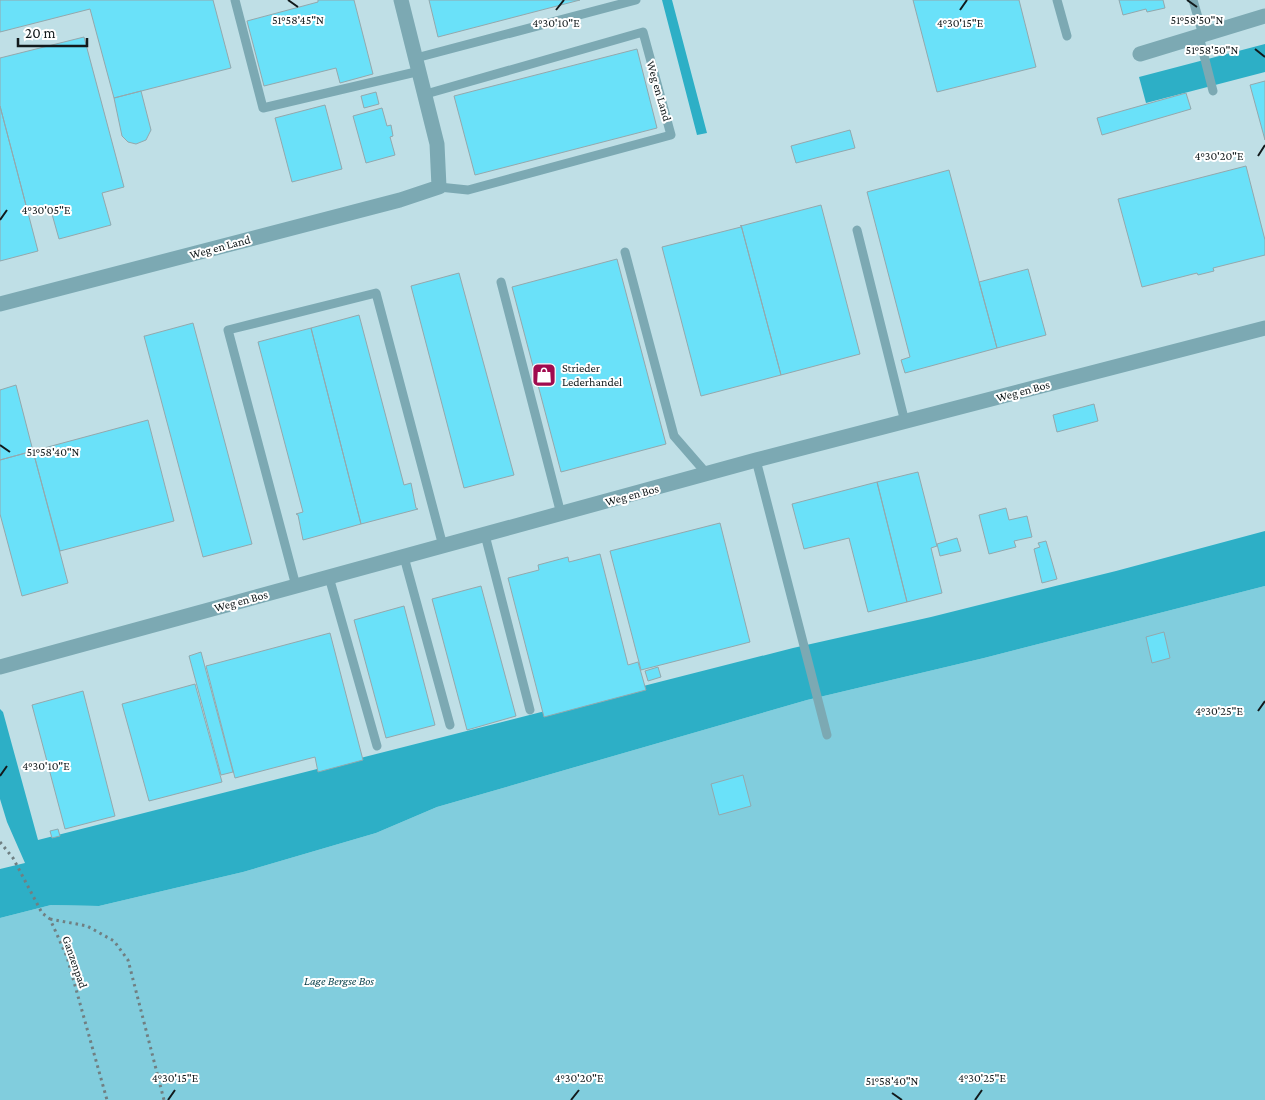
<svg xmlns="http://www.w3.org/2000/svg" width="1265" height="1100" font-family="'Crimson Pro',serif">
	<style>
		.built { fill: #bfdfe6 }
		.green { fill: #81cddd }
		.water { fill: #2dafc6 }
		.building { fill: #6ae1f9; stroke: #93a8ad }
		.lines { fill: none; stroke-linecap: round; stroke-linejoin: round }
		.path { stroke: #707f82; stroke-width: 3; stroke-dasharray: 2.5 4; stroke-linecap: butt }
		.lane { stroke: #7ca9b3; stroke-width: 9 }
		.street { stroke: #7ca9b3; stroke-width: 15 }
		.ticks { fill: none; stroke: #121a1c; stroke-width: 2 }
		.labels { text-anchor: middle; dominant-baseline: central; stroke-width: 4; stroke-linejoin: round; paint-order: stroke }
		.street-label { font-size: 12px; fill: #121a1c; stroke: #fff }
		.poi-label { font-size: 12px; fill: #121a1c; stroke: #fff; text-anchor: start }
		.park-label { font-size: 12px; font-style: italic; fill: #114751; stroke: #fff }
		.ticks-label { font-size: 12px; text-anchor: middle; fill: #121a1c; stroke: #fff; stroke-width: 4; stroke-linejoin: round; paint-order: stroke }
	</style>
	<rect width="100%" height="100%" fill="#d2e8ed"/>
	<path class="built" d="M 0,0 L 1265,0 L 1265,561 L 0,885 Z"/>
	<path class="green" d="M 1265,586 L 1265,1100 L 0,1100 L 0,918 L 51,905 L 99,906 L 243,872 L 376,833 L 437,807 L 807,700 L 984,658 Z"/>
	<path class="water" d="M 662,0 L 672,0 L 707,133 L 697,135 Z
		M 1265,44 L 1265,72 L 1146,103 L 1139,77 Z
		M 1265,531 L 1265,586 L 984,658 L 807,700 L 437,807 L 376,833 L 243,872 L 99,906 L 51,905 L 0,918 L 0,869 L 25,863 L 7,822 L 0,799 L 0,709 L 3,712 L 38,840 L 793,648 L 931,617 L 1116,571 Z"/>
	<path class="building" d="M 0,0 L 213,0 L 231,68 L 114,98 L 90,9 L 0,32 Z
		M 318,0 L 354,0 L 373,74 L 340,83 L 336,68 L 264,86 L 247,21 L 318,2 Z
		M 429,0 L 580,0 L 438,37 Z
		M 913,0 L 1019,0 L 1036,67 L 937,92 Z
		M 1119,0 L 1163,0 L 1165,8 L 1147,12 L 1146,9 L 1123,15 Z
		M 84,37 L 124,187 L 102,193 L 111,225 L 59,239 L 50,207 L 28,213 L 0,106 L 0,58 Z
		M 637,49 L 657,128 L 475,175 L 454,96 Z
		M 1265,81 L 1265,140 L 1250,85 Z
		M 141,91 L 151,130 L 146,140 L 136,144 L 128,142 L 122,136 L 114,98 Z
		M 376,92 L 379,104 L 364,108 L 361,96 Z
		M 1186,93 L 1191,109 L 1102,135 L 1097,118 Z
		M 325,105 L 342,169 L 292,182 L 275,118 Z
		M 0,106 L 38,251 L 0,261 Z
		M 382,108 L 387,126 L 391,125 L 393,136 L 390,137 L 395,155 L 366,163 L 353,116 Z
		M 850,130 L 855,148 L 796,163 L 791,146 Z
		M 1246,166 L 1265,240 L 1265,255 L 1213,268 L 1214,271 L 1198,275 L 1197,273 L 1142,287 L 1118,199 Z
		M 949,170 L 997,348 L 905,373 L 901,360 L 910,357 L 867,192 Z
		M 821,205 L 860,354 L 781,375 L 741,225 L 741,226 Z
		M 741,225 L 781,375 L 701,396 L 662,247 L 741,227 Z
		M 617,259 L 666,444 L 561,472 L 512,287 Z
		M 1028,269 L 1046,335 L 997,348 L 979,282 Z
		M 459,273 L 514,475 L 464,488 L 411,286 Z
		M 359,315 L 404,485 L 411,483 L 416,508 L 418,509 L 361,524 L 311,328 Z
		M 193,323 L 252,544 L 203,557 L 144,336 L 145,336 Z
		M 311,328 L 361,524 L 303,540 L 298,515 L 296,514 L 303,512 L 258,342 Z
		M 16,385 L 33,451 L 0,460 L 0,390 Z
		M 1094,404 L 1098,421 L 1057,432 L 1053,415 Z
		M 148,420 L 174,521 L 60,551 L 33,451 Z
		M 33,451 L 68,583 L 22,596 L 0,514 L 0,460 Z
		M 918,472 L 937,546 L 931,548 L 942,593 L 907,602 L 877,482 Z
		M 877,482 L 907,602 L 868,612 L 849,538 L 804,549 L 792,504 Z
		M 1006,508 L 1009,520 L 1027,516 L 1032,537 L 1014,541 L 1016,547 L 989,554 L 979,515 Z
		M 720,523 L 750,642 L 641,670 L 610,551 Z
		M 957,538 L 961,551 L 940,556 L 937,544 Z
		M 1046,541 L 1057,579 L 1042,583 L 1034,549 L 1040,547 L 1038,543 Z
		M 600,554 L 628,665 L 638,662 L 646,690 L 544,717 L 508,578 L 539,570 L 538,565 L 568,557 L 569,562 Z
		M 481,586 L 516,716 L 467,730 L 432,599 Z
		M 404,606 L 435,725 L 386,738 L 354,620 Z
		M 1164,632 L 1170,658 L 1152,663 L 1146,637 Z
		M 330,633 L 363,760 L 318,772 L 315,757 L 235,778 L 206,666 Z
		M 201,652 L 233,772 L 221,775 L 189,656 Z
		M 658,667 L 661,677 L 648,681 L 645,671 Z
		M 195,684 L 222,782 L 149,801 L 122,704 Z
		M 83,691 L 115,816 L 65,829 L 32,705 Z
		M 743,775 L 751,806 L 719,815 L 711,784 Z
		M 58,829 L 60,836 L 52,838 L 50,831 Z"/>
	<g class="lines">
		<path class="path" d="M 0,842 L 13,858 L 42,913 L 50,919 L 67,957 L 107,1100
			M 50,919 L 87,926 L 114,941 L 128,960 L 164,1100"/>
		<path class="lane" d="M 235,0 L 263,108 L 420,71
			M 1057,0 L 1067,36
			M 1193,0 L 1203,35
			M 1199,36 L 1213,91
			M 416,58 L 636,0
			M 426,94 L 643,32 L 671,135 L 468,190 L 439,187
			M 857,230 L 905,422
			M 625,252 L 674,436 L 707,474
			M 501,282 L 561,514
			M 756,460 L 827,735
			M 485,535 L 530,710
			M 404,557 L 450,725
			M 329,577 L 377,746
			M 296,586 L 228,330 L 376,293 L 443,546"/>
		<path class="street" d="M 1140,54 L 1265,16
			M 0,304 L 400,200 L 439,187 L 437,144 L 401,0
			M 0,667 L 756,460 L 1265,328"/>
	</g>
	<path class="ticks" d="M 288,0 L 298,7M 1187,0 L 1197,7M 556,10 L 564,0M 960,10 L 967,0M 1255,49 L 1265,57M 1258,156 L 1265,145M 0,220 L 7,210M 0,445 L 10,452M 1258,711 L 1265,701M 0,776 L 7,766M 892,1093 L 902,1100M 168,1100 L 175,1090M 571,1100 L 579,1090M 975,1100 L 982,1090"/>
	<defs>
		<g id="shop-square" transform="scale(1.25)"><rect x="-9" y="-9" width="18" height="18" rx="4" fill="#a00b4f" stroke="#fff"/><path d="M-5-2.5h2.3a2.7 3.5 0 0 1 5.4 0H5L5.5 6h-11ZM-1.5-2.5h3a1.5 2.3 0 0 0-3 0Z" fill="#fff"/></g>
	</defs>
	<g fill-rule="evenodd">
		<use href="#shop-square" x="544" y="375"/>
	</g>
	<g class="labels">
		<g class="street-label">
			<text transform="translate(659 91) rotate(74)">Weg en Land</text>
			<text transform="translate(220 247) rotate(-15)">Weg en Land</text>
			<text transform="translate(1023 391) rotate(-15)">Weg en Bos</text>
			<text transform="translate(632 495) rotate(-15)">Weg en Bos</text>
			<text transform="translate(241 601) rotate(-15)">Weg en Bos</text>
			<text transform="translate(75 962) rotate(71)">Ganzenpad</text>
		</g>
		<g class="poi-label">
			<text x="562" y="368">Strieder<tspan x="562" dy="14">Lederhandel</tspan></text>
		</g>
		<g class="park-label">
			<text x="339" y="981">Lage Bergse Bos</text>
		</g>
	</g>
	<g class="ticks-label">
		<text x="298" y="24">51°58'45"N</text>
		<text x="1197" y="24">51°58'50"N</text>
		<text x="556" y="27">4°30'10"E</text>
		<text x="960" y="27">4°30'15"E</text>
		<text x="1212" y="54">51°58'50"N</text>
		<text x="1219" y="160">4°30'20"E</text>
		<text x="46" y="214">4°30'05"E</text>
		<text x="53" y="456">51°58'40"N</text>
		<text x="1219" y="715">4°30'25"E</text>
		<text x="46" y="770">4°30'10"E</text>
		<text x="175" y="1082">4°30'15"E</text>
		<text x="579" y="1082">4°30'20"E</text>
		<text x="982" y="1082">4°30'25"E</text>
		<text x="892" y="1085">51°58'40"N</text>
	</g>
	<path d="M18 38v8h69v-8" fill="none" stroke="#121a1c" stroke-width="2.5"/>
	<text x="25" y="38" font-size="15" fill="#121a1c" stroke="#ffffff" stroke-width="4" paint-order="stroke">20 m</text>
</svg>
